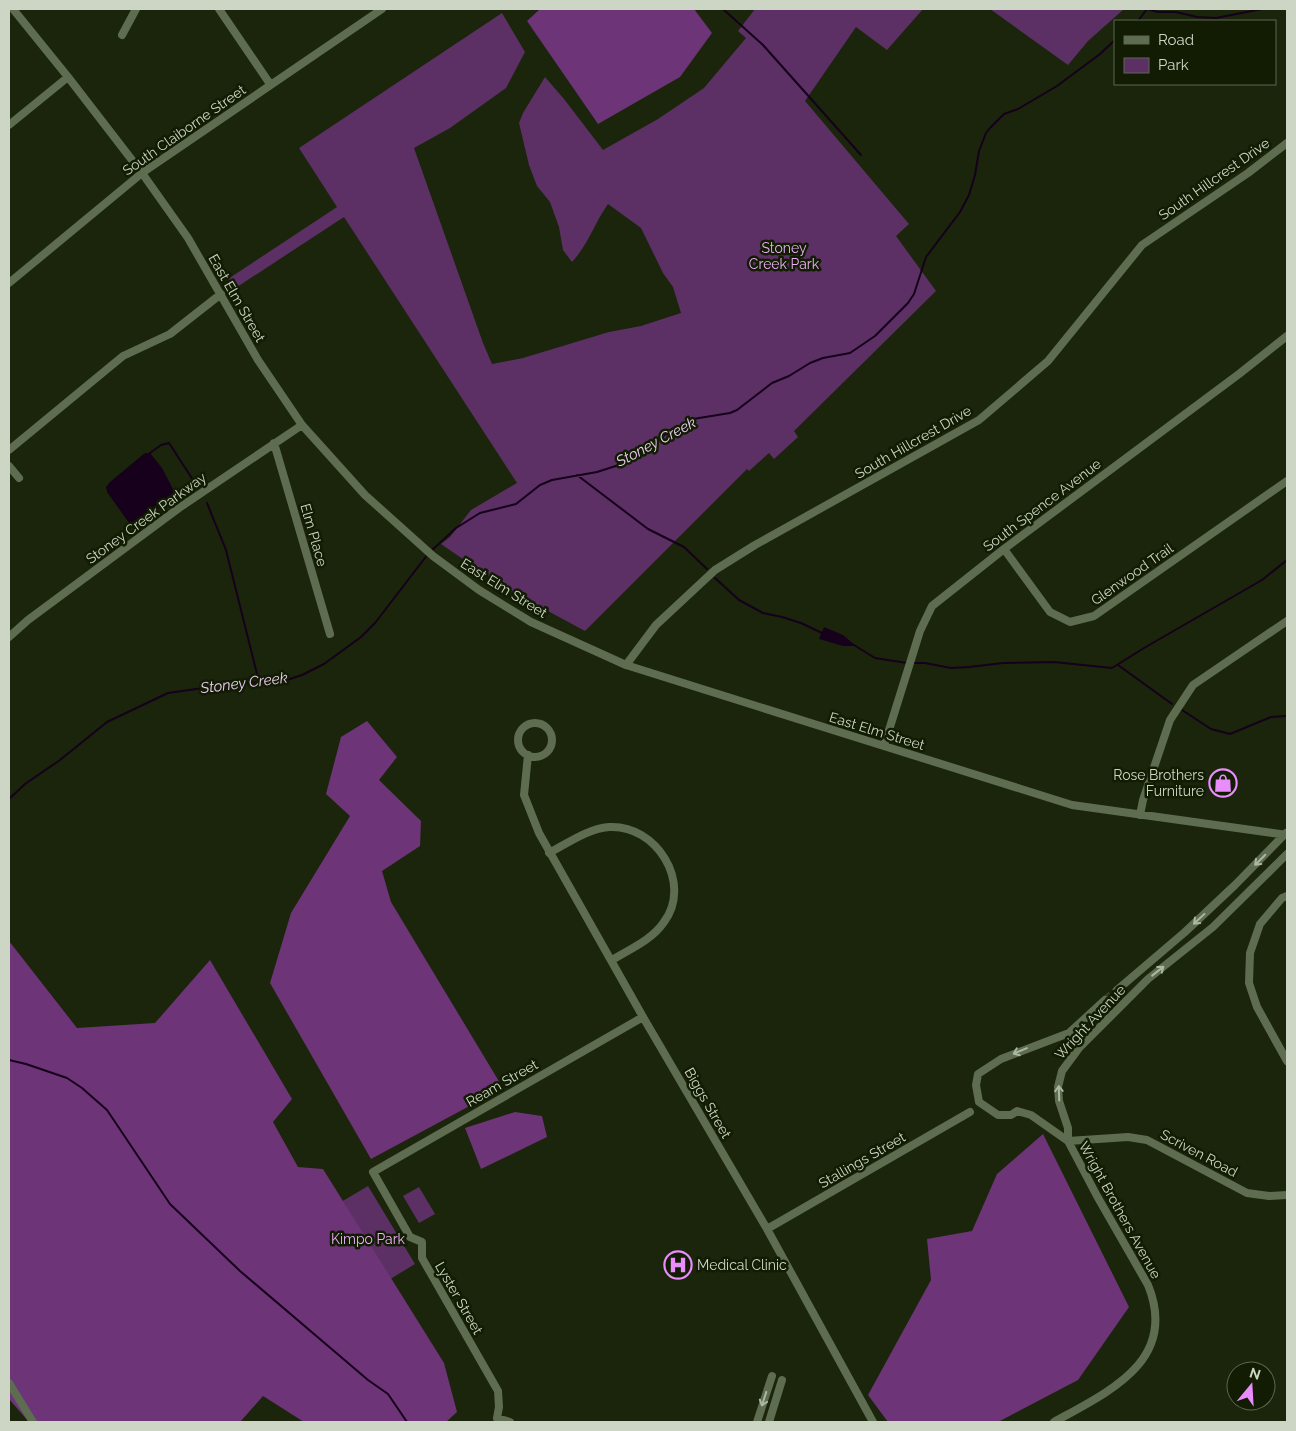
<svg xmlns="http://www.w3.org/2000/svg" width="1296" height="1431" font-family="Raleway,sans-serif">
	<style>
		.green { fill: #5c3065 }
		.forest { fill: #6d3478 }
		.water { fill: #16001b }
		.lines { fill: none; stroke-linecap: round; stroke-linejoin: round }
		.stream { stroke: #16001b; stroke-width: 2 }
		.minor-tunnel { stroke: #354027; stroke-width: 8; stroke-dasharray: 8 4; stroke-linecap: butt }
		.minor { stroke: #5e6c4f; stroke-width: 8 }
		.oneway { stroke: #acb6a2 }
		.labels { text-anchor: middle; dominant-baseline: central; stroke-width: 5; stroke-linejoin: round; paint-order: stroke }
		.street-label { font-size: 14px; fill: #cdd6c5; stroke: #111c03 }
		.park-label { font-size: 14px; fill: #ecacf8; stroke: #111c03 }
		.poi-label { font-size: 14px; fill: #cdd6c5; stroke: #111c03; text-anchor: end }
		.water-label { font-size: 15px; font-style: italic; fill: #eecef4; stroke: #111c03 }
	</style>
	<rect width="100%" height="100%" fill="#1a250b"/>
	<path class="green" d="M 755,9 L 923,9 L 887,50 L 856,27 L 805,101 L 909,224 L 896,236 L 936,291 L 794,431 L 798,437 L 774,459 L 769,453 L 749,471 L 747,469 L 585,631 L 505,588 L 441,544 L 450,537 L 471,510 L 517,483 L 344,217 L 234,289 L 228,279 L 337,207 L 299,148 L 502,13 L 525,52 L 506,88 L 450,128 L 414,148 L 483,343 L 492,364 L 523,358 L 609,332 L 641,326 L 681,313 L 673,287 L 663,273 L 641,228 L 608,204 C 595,222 588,245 572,262 L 563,250 L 559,227 L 550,202 L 537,186 L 529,165 L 519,123 L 523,113 L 545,77 L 564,99 L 603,150 L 658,119 L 704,88 L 746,38 L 738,31 Z
		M 990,9 L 1124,9 L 1088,41 L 1068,65 Z
		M 368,1186 L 415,1264 L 369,1292 L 321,1214 Z
		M 419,1187 L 435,1214 L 419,1223 L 403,1196 Z"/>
	<path class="forest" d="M 540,9 L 694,9 L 712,33 L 680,77 L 598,124 L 527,21 Z
		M 367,721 L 397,757 L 379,780 L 421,821 L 420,846 L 382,871 L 391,902 L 503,1088 L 371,1159 L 270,983 L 291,913 L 350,816 L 326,794 L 341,737 Z
		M 9,941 L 77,1028 L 155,1023 L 210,960 L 292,1099 L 273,1122 L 298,1167 L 323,1169 L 444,1363 L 457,1412 L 446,1422 L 304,1422 L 263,1396 L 240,1422 L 29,1422 L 9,1399 Z
		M 515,1112 L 542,1116 L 547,1137 L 481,1169 L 465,1128 Z
		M 1043,1134 L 1129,1307 L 1078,1380 L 998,1422 L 888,1422 L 868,1395 L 931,1280 L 927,1239 L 972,1231 L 997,1174 Z"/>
	<path class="water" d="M 145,453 L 150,453 L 162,468 L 174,491 L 164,505 L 135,526 L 130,524 L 127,520 L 107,492 L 106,487 L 110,482 Z
		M 824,627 L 843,635 L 856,646 L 843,646 L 819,639 Z"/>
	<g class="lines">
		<path class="stream" d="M 723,9 L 763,45 L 861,155
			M 1147,9 L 1158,12 L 1176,12 L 1197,17 L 1216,18 L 1262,9
			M 1138,21 L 1147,9
			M 150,453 L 161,445 L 169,443 L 195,483
			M 577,475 L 648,529 L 684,547 L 707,569
			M 207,503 L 226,550 L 259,682
			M 431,551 L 456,528 L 480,513 L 516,504 L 540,485 L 552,480 L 597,472 L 622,464 L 658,439 L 693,419 L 730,413 L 737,410 L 772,383 L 789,376 L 810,363 L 823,358 L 850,353 L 875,336 L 908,303 L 914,294 L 926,257 L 960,212 L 969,195 L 975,175 L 979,151 L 986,133 L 990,128 L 1004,114 L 1018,109 L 1057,86 L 1100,54 L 1115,40
			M 715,578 L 739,600 L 763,613 L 782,617 L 801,623 L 822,633
			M 854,645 L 875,658 L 907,663
			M 912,663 L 925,663 L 951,668 L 969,667 L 1003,663 L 1054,662 L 1112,668 L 1144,648 L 1262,580 L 1287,560
			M 1118,665 L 1172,704
			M 1182,710 L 1211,729 L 1230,734 L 1271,717 L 1285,716
			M 9,799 L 25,784 L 60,760 L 107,722 L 168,693 L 231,684 L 287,680 L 302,675 L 324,664 L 361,637 L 375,623 L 428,554
			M 9,1060 L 26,1064 L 67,1078 L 82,1088 L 107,1110 L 170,1204 L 240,1271 L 368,1380 L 388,1394 L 407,1422"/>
		<path class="minor-tunnel" d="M 1105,1000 L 1117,990"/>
		<path class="minor" d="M 13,9 L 68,77 L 142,173 L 188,238 L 258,360 L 302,425 L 365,495 L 433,556 L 479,590 L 531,622 L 626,665 L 1072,805 L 1287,835
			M 219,9 L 270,84
			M 122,35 L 136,9
			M 9,125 L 68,77
			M 9,283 L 142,173 L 382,9
			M 274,443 L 330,634
			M 9,450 L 123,356 L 170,334 L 221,294
			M 9,466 L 19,478
			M 1004,549 L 1050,612 L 1070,622 L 1094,616 L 1287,481
			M 9,637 L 28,620 L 179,508 L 302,425
			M 626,665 L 656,625 L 715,570 L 755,545 L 979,420 L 1048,361 L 1142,245 L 1248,173 L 1287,143
			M518 740a17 17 0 1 1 34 0a17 17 0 1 1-34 0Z
			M 884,746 L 920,631 L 932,606 L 1004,549 L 1239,374 L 1287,336
			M 528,755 L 524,795 L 539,833 L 643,1017 L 767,1229 L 873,1422
			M 1140,815 L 1143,800 L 1170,720 L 1193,685 L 1287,621
			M 549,853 C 568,843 587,829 609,827 C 656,824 693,883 664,922 C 652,940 630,949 612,960
			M 1287,896 L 1282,898 L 1260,924 L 1250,953 L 1249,983 L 1257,1007 L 1287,1061
			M 1117,990 L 1185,932 L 1235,885 L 1286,833
			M 1068,1141 L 1031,1115 L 1017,1111 L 1011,1115 L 998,1115 L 979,1102 L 976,1085 L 978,1074 L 1001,1059 L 1069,1033 L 1105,1000
			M 1068,1141 L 1128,1137 L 1147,1140 L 1247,1193 L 1269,1196 L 1287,1195
			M 767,1229 L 970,1112
			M 9,1383 L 33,1422
			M 497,1418 L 499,1407 L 498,1391 L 422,1258 L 422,1242 L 410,1237 L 373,1172 L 643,1017
			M 497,1418 L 510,1422
			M 757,1422 L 772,1376
			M 769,1422 L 782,1380
			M 1054,1422 C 1108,1392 1179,1361 1148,1285 L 1097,1196 L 1068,1141 L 1068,1128 L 1059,1101 L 1058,1087 L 1062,1071 L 1079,1048 L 1148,979 L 1213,927 L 1287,854"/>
	</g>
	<defs><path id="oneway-shaft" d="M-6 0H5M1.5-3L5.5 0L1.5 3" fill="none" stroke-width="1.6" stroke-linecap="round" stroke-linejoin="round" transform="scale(1.25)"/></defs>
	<g class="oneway">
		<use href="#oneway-shaft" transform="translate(1260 860) rotate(135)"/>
		<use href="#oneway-shaft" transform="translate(1199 919) rotate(137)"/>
		<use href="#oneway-shaft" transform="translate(1158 971) rotate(-38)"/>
		<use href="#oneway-shaft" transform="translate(1020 1051) rotate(157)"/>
		<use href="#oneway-shaft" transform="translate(1059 1093) rotate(-92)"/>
		<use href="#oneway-shaft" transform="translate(764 1399) rotate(108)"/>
	</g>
	<defs>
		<g id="shop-ring" transform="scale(1.4375)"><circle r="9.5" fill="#111c03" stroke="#ea8dfc" stroke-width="1.5"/><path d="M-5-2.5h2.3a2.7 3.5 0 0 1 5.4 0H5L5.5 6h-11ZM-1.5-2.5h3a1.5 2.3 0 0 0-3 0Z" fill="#ea8dfc"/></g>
		<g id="hospital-ring" transform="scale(1.4375)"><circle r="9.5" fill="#111c03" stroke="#ea8dfc" stroke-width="1.5"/><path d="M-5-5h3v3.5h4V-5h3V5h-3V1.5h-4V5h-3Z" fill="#ea8dfc"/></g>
	</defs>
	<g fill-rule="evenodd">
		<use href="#shop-ring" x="1223" y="783"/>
		<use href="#hospital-ring" x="678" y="1265"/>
	</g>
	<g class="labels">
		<g class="street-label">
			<text transform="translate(184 130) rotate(-35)">South Claiborne Street</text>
			<text transform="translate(1214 179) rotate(-35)">South Hillcrest Drive</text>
			<text transform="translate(237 298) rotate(60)">East Elm Street</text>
			<text transform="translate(913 442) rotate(-30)">South Hillcrest Drive</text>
			<text transform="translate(1042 505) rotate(-37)">South Spence Avenue</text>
			<text transform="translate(146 518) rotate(-36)">Stoney Creek Parkway</text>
			<text transform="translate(314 535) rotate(74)">Elm Place</text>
			<text transform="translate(1132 574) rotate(-35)">Glenwood Trail</text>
			<text transform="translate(504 588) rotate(32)">East Elm Street</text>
			<text transform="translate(877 731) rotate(17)">East Elm Street</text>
			<text transform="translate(1090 1022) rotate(-47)">Wright Avenue</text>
			<text transform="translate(502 1083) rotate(-30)">Ream Street</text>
			<text transform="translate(708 1103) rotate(60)">Biggs Street</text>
			<text transform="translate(1199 1153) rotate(28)">Scriven Road</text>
			<text transform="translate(862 1160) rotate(-30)">Stallings Street</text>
			<text transform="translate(1120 1210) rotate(61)">Wright Brothers Avenue</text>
			<text transform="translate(459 1298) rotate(60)">Lyster Street</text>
		</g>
		<g class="park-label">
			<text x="784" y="248">Stoney<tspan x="784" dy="16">Creek Park</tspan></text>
			<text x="368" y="1239">Kimpo Park</text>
		</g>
		<g class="poi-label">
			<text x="1204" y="775">Rose Brothers<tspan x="1204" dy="16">Furniture</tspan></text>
			<text x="697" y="1265" text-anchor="start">Medical Clinic</text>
		</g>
		<g class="water-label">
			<text transform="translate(656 442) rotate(-28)">Stoney Creek</text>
			<text transform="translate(244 683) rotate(-7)">Stoney Creek</text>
		</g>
	</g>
	<rect width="1296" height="1431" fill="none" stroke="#cdd6c5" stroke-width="20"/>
	<rect x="1114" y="20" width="162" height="65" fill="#111c03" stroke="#5c6651"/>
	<rect x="1124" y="36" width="25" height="8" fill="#5e6c4f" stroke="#5c6651"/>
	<text x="1158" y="45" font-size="15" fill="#cdd6c5">Road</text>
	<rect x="1124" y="58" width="25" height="15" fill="#5c3065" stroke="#5c6651"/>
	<text x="1158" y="70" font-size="15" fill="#cdd6c5">Park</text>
	<g transform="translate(1251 1386) rotate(18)"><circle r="24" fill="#111c03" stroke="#5c6651"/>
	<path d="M0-4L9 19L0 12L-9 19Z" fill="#ea8dfc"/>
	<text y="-8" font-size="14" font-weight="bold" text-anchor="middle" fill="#cdd6c5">N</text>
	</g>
</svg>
